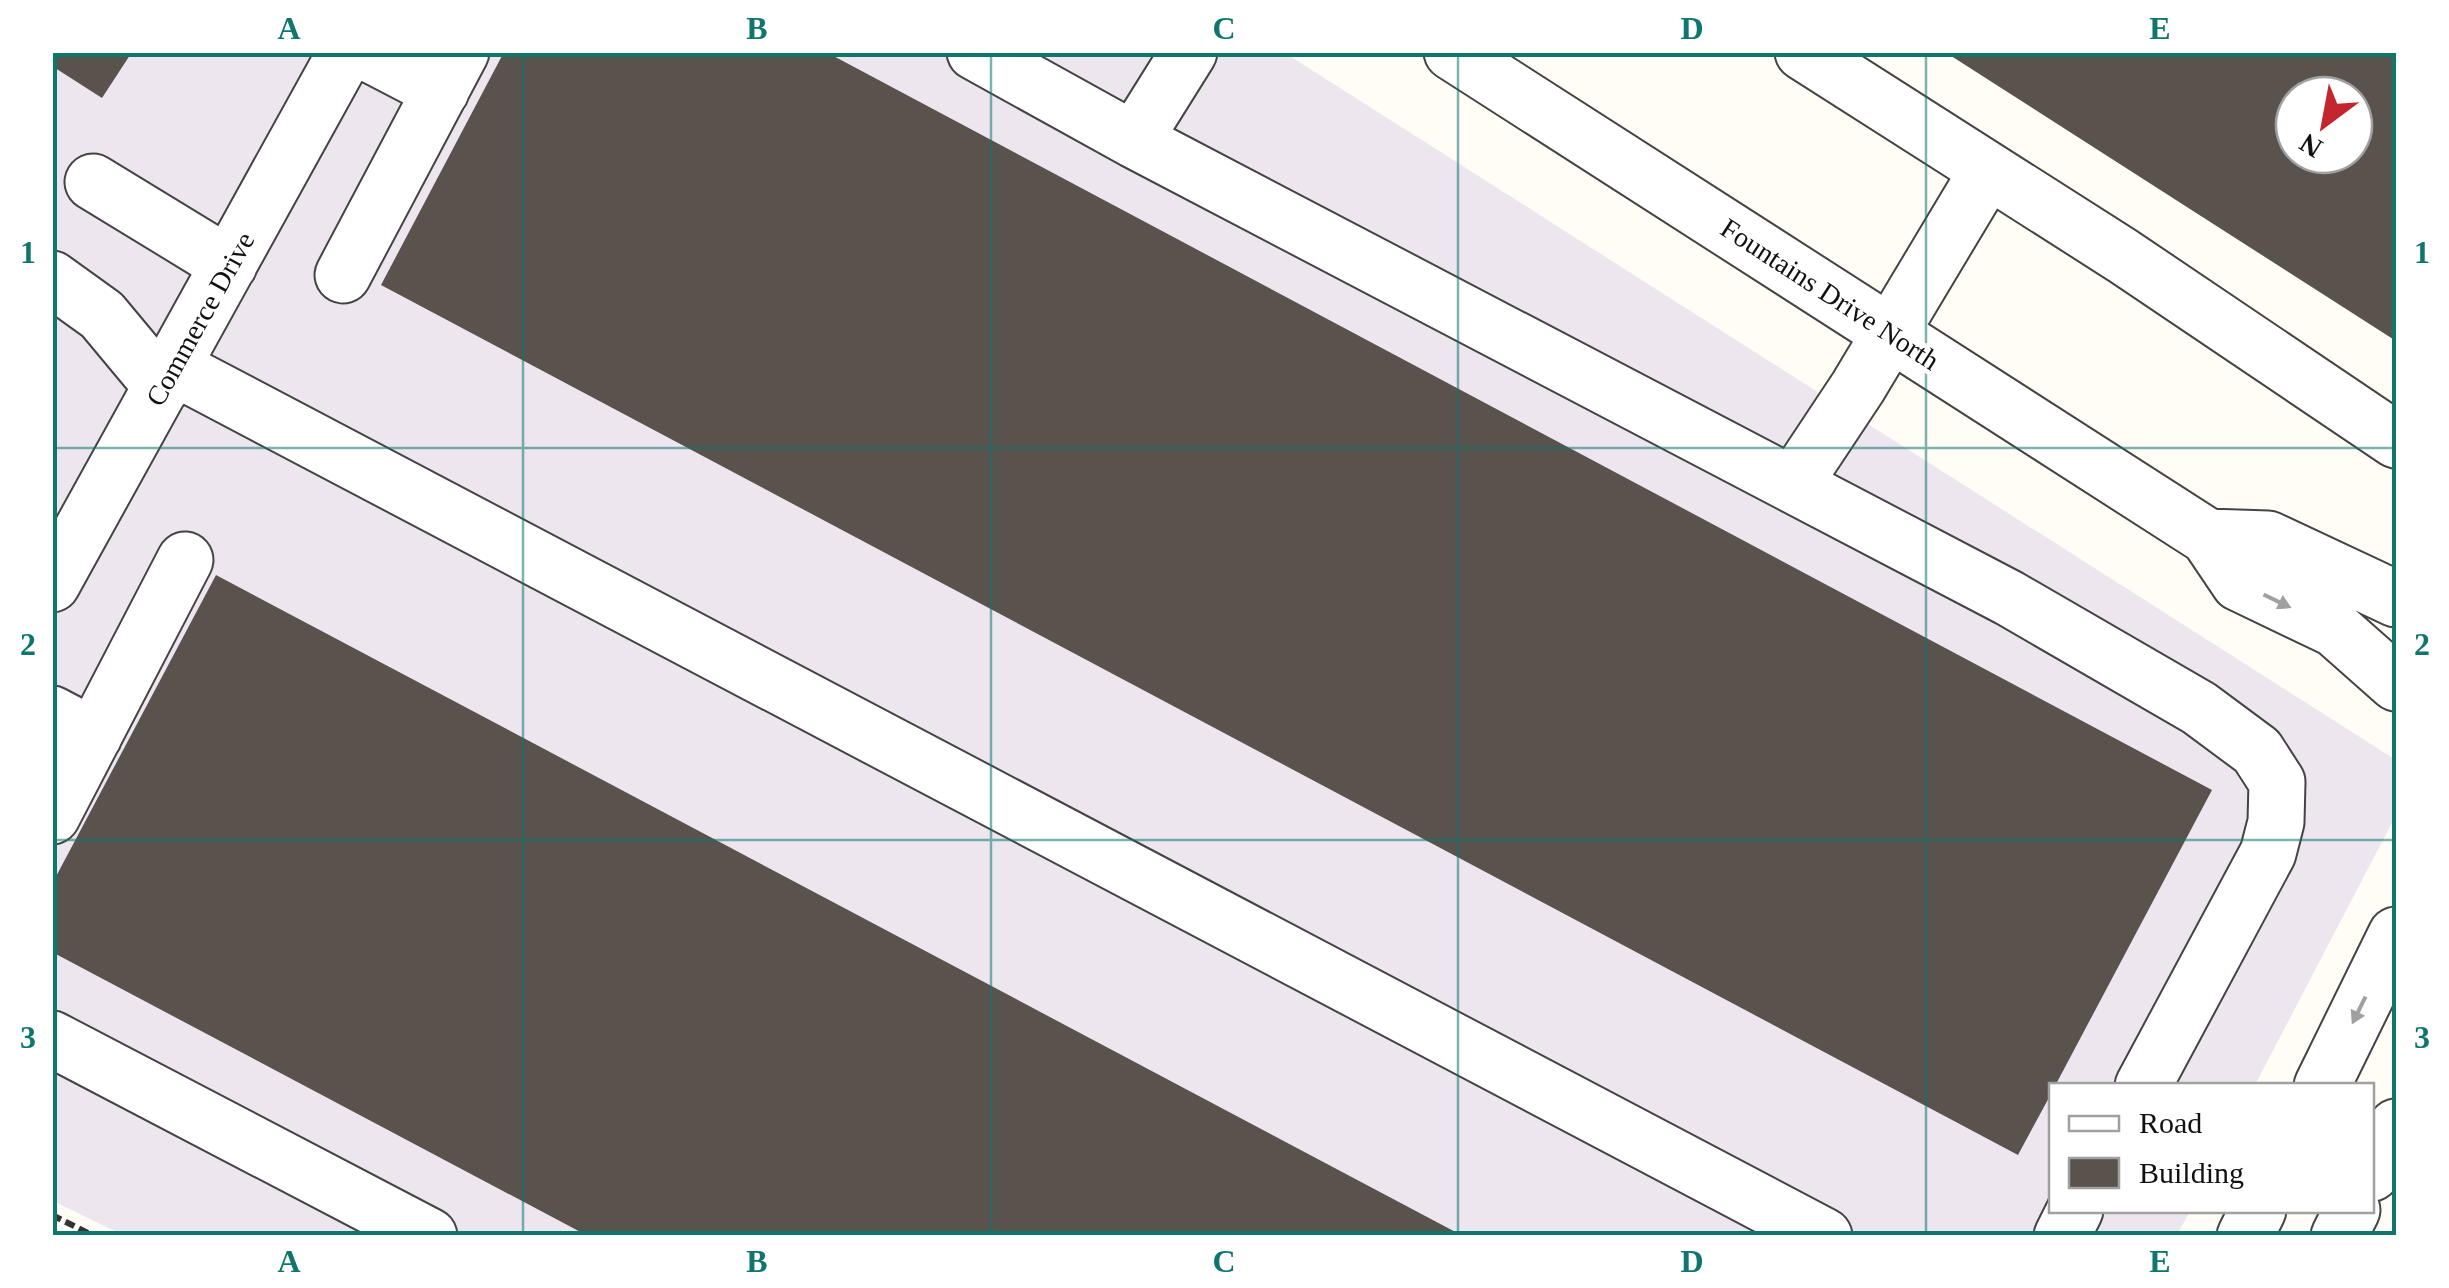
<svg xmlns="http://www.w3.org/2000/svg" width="2449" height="1288" font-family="Georgia,serif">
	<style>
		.industrial { fill: #eee6ef }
		.building { fill: #5a524d; fill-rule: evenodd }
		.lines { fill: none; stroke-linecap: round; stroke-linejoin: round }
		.minor-casing { stroke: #444; stroke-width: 59 }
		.path { stroke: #333; stroke-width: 6; stroke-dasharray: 10 5; stroke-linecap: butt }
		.minor { stroke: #fff; stroke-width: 55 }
		.oneway { fill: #a0a0a0 }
		.grid { fill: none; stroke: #0f766e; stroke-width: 2.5; stroke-opacity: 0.55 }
		.labels { text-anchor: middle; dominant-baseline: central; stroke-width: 10; stroke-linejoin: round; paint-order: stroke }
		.street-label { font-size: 28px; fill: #111; stroke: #fff }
		.neatline { fill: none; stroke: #0f766e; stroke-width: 4 }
		.grid-label { font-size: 32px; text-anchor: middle; font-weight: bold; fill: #0f766e }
	</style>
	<rect width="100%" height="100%" fill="#fffdf5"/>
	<path class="industrial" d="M 52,53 L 1285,53 L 2396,760 L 2396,815 L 2255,1085 L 2052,1086 L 2052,1210 L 2190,1211 L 2177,1235 L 123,1235 L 53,1201 Z"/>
	<path class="building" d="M 52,52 L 132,52 L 102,98 L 52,66 Z
		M 504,52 L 826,52 L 2212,790 L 2055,1086 L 2052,1086 L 2052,1092 L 2018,1155 L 381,285 Z
		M 1945,52 L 2396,52 L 2396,341 ZM 2294,95 L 2354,95 L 2354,155 L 2294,155 Z
		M 216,575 L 1463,1236 L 588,1236 L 52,952 L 52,884 Z"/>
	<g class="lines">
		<g class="minor-casing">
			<path id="minor" d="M 366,52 L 441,91
				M 975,52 L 1134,140 L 2009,598 L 2199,708 L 2257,751 L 2277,782 L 2276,822 L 2268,853 L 2143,1086
				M 1452,52 L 2208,537 L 2239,583 L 2335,629 L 2396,683
				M 1803,52 L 2123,256 L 2396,440
				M 1134,140 L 1189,52
				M 93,182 L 229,265
				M 343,275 L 461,52
				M 52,279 L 102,315 L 162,387
				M 173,367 L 1824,1236
				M 1793,485 L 1858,387 L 1988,170
				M 2208,537 L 2268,539 L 2396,599
				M 52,584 L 346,52
				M 52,714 L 94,736
				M 52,816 L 185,560
				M 52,1039 L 429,1236
				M 2322,1086 L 2396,935
				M 2372,1173 L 2396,1127
				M 2062,1236 L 2075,1210
				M 2245,1236 L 2258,1210
				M 2339,1236 L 2352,1210"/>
		</g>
		<path class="path" d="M 52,1215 L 94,1236"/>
		<use href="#minor" class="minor"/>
	</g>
	<defs><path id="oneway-solid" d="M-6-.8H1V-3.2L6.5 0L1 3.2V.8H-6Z" transform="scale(2.5)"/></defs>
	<g class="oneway">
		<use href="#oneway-solid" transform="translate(2277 601) rotate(26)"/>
		<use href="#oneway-solid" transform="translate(2359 1010) rotate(116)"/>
	</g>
	<path class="grid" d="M 523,52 L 523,1236M 991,52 L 991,1236M 1458,52 L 1458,1236M 1926,52 L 1926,1236M 52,448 L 2396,448M 52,840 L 2396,840"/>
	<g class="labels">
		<g class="street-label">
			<text transform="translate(1830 294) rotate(33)">Fountains Drive North</text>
			<text transform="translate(200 319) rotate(-61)">Commerce Drive</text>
		</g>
	</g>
	<rect width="2449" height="1288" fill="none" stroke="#ffffff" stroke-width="110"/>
	<rect x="2049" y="1083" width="325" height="130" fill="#ffffff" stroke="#a0a0a0" stroke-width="2.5"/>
	<rect x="2069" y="1116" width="50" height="15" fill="#ffffff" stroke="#a0a0a0" stroke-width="2.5"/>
	<text x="2139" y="1133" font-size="30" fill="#111111">Road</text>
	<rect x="2069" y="1158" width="50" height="30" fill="#5a524d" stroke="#a0a0a0" stroke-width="2.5"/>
	<text x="2139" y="1183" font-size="30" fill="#111111">Building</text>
	<g transform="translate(2324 125) rotate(212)"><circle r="48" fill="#ffffff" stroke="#a0a0a0" stroke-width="2.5"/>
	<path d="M0-8L18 38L0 25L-18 38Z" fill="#c4262e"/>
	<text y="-15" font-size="28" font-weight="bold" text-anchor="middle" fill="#111111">N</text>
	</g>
	<rect x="55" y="55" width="2339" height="1178" class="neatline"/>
	<g class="grid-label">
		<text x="289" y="39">A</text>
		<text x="757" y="39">B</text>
		<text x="1224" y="39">C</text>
		<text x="1692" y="39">D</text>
		<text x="2160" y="39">E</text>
		<text x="28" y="263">1</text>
		<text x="2422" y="263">1</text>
		<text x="28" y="655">2</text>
		<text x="2422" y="655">2</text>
		<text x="28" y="1048">3</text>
		<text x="2422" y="1048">3</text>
		<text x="289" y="1272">A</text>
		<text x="757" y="1272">B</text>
		<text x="1224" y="1272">C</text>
		<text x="1692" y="1272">D</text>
		<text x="2160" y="1272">E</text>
	</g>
</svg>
